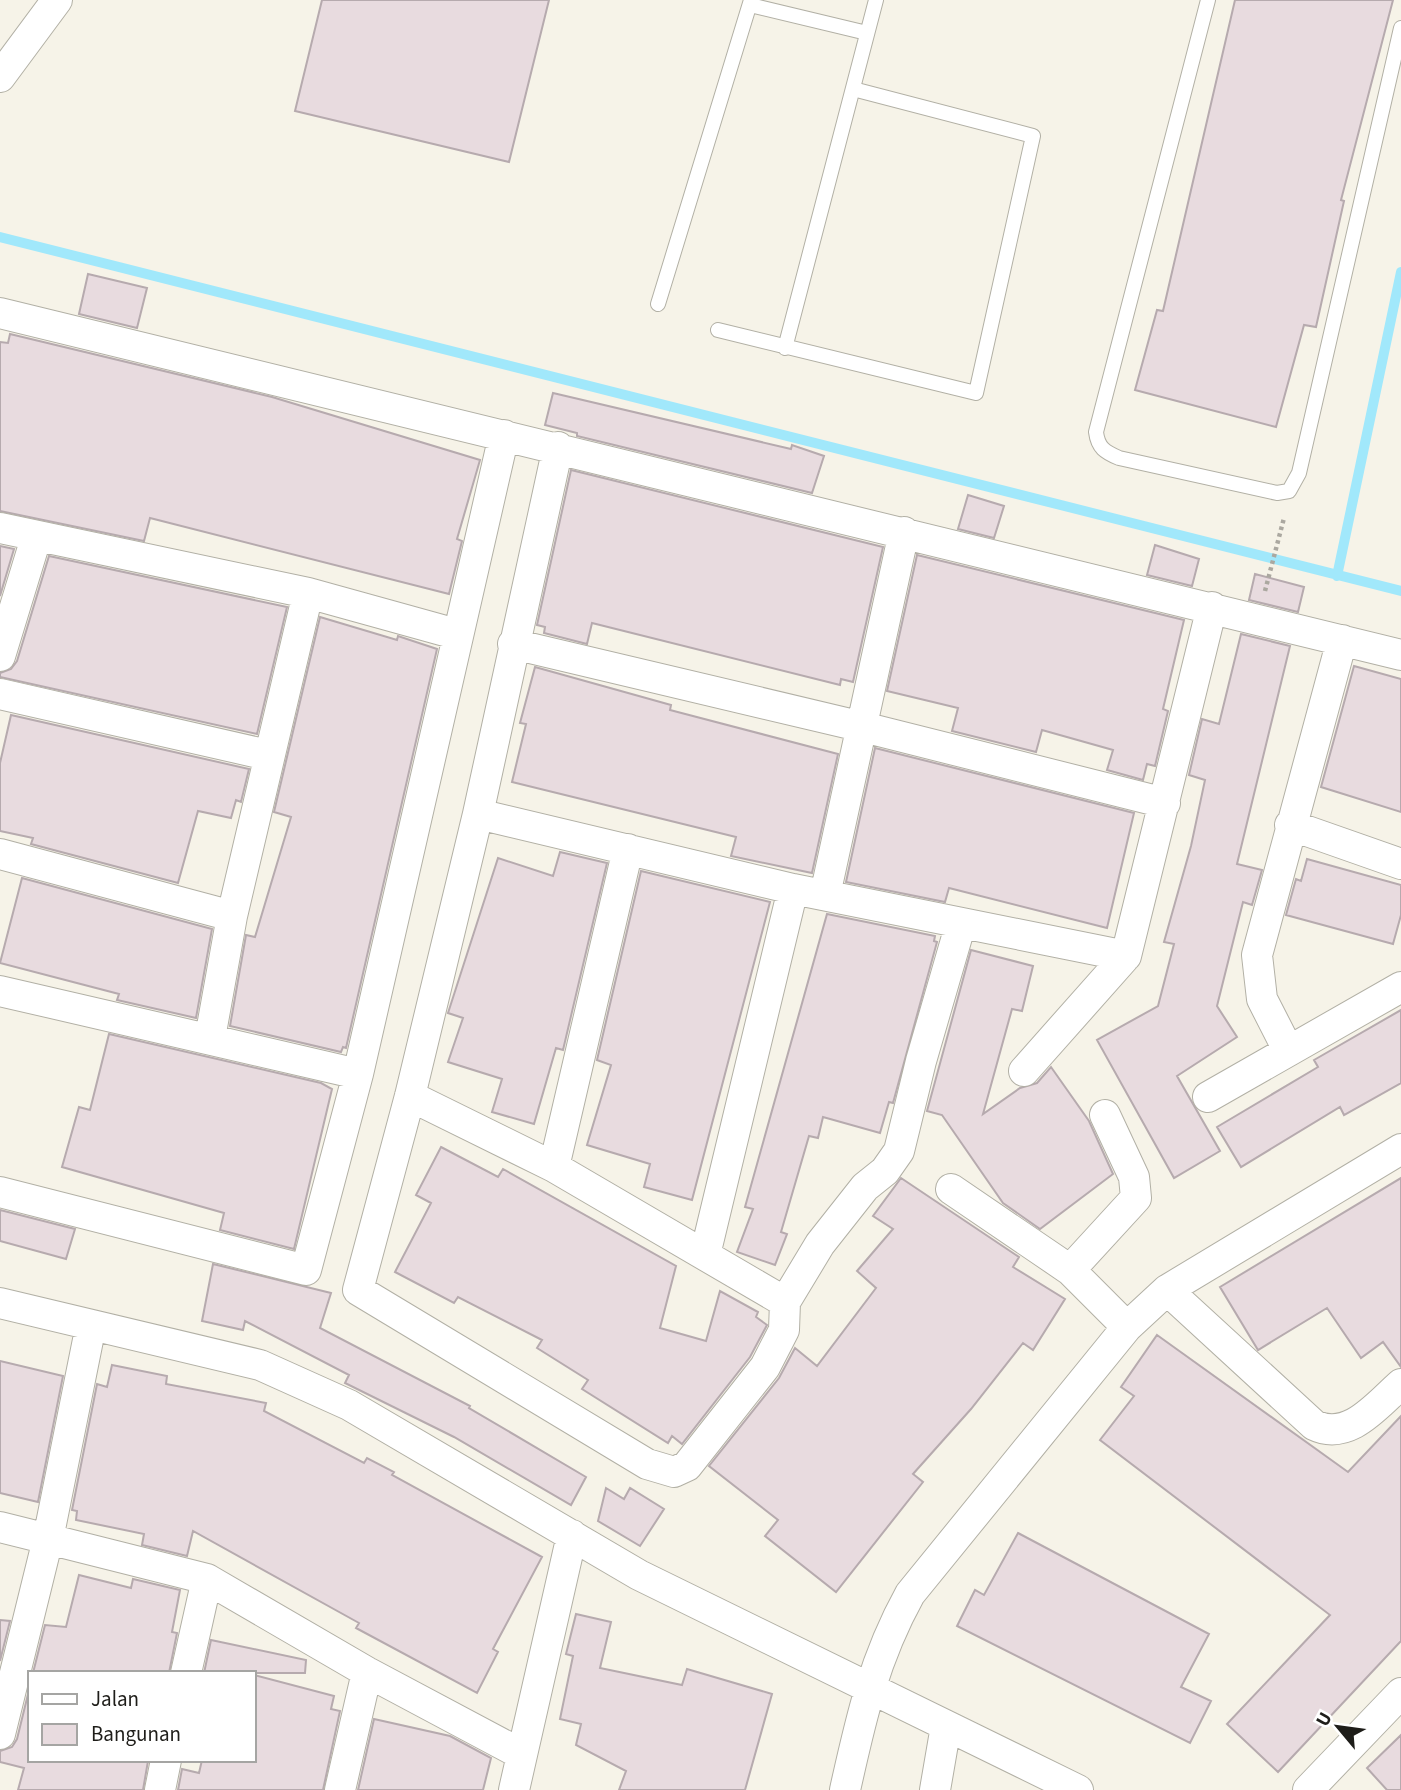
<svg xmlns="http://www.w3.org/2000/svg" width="1401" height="1790" font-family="'Source Sans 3',sans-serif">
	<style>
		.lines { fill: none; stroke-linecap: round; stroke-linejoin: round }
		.stream { stroke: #a1e8fb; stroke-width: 10 }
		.building { fill: #e8dbdf; stroke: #b6aaae; stroke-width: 2 }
		.lane-casing { stroke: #b2b0a5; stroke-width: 16 }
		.street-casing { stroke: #b2b0a5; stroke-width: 32 }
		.path { stroke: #aba8a0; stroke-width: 4.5; stroke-dasharray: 3.5 3.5; stroke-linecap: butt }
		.lane { stroke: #fff; stroke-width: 14 }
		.street { stroke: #fff; stroke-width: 30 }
	</style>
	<rect width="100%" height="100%" fill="#f6f3e8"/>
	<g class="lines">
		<path class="stream" d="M 0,237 L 1401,591
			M 1337,576 L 1401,272"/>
	</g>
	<path class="building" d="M 322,0 L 549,0 L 509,162 L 295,111 Z
		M 1235,0 L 1393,0 L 1341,200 L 1344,201 L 1316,327 L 1304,325 L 1276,427 L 1135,390 L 1157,310 L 1163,311 Z
		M 88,274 L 147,288 L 137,328 L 79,314 Z
		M 10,334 L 272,397 L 480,460 L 457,539 L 462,541 L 449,594 L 150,518 L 144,541 L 0,511 L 0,342 L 8,343 Z
		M 553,393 L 791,449 L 792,445 L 824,456 L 812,493 L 577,436 L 577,433 L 545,425 Z
		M 571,470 L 883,547 L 853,682 L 841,679 L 840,685 L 592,623 L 587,644 L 544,633 L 545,627 L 537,625 Z
		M 968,495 L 1004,506 L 994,538 L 958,529 Z
		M 1155,545 L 1199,559 L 1192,586 L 1147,575 Z
		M 0,546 L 14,549 L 0,596 Z
		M 917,555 L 1184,620 L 1163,709 L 1168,711 L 1155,766 L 1147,764 L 1143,780 L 1107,770 L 1113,750 L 1042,730 L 1036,752 L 952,731 L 958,708 L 887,691 Z
		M 49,556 L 287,607 L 257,734 L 0,677 L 0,673 L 11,669 L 17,661 Z
		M 1255,574 L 1304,587 L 1298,612 L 1249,600 Z
		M 320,617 L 397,640 L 398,636 L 437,649 L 346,1048 L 343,1047 L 341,1052 L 230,1026 L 246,935 L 255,937 L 291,817 L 274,812 Z
		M 1241,634 L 1290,646 L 1237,864 L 1262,870 L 1252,905 L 1243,902 L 1217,1006 L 1237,1037 L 1177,1076 L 1220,1151 L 1174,1178 L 1097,1040 L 1158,1006 L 1174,944 L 1164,942 L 1191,846 L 1205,780 L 1189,775 L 1202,719 L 1219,724 Z
		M 1354,666 L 1401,679 L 1401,812 L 1321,787 Z
		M 535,667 L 671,705 L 670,710 L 838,754 L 812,873 L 731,856 L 736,837 L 512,782 L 526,724 L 520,723 Z
		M 11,715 L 249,769 L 241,802 L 236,800 L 231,818 L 198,811 L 178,883 L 31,844 L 33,838 L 0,831 L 0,763 Z
		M 875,748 L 1134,813 L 1107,928 L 949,888 L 945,902 L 846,882 Z
		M 560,852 L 607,863 L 563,1050 L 556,1048 L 534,1124 L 492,1112 L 502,1079 L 448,1062 L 463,1018 L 448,1013 L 498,858 L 553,876 Z
		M 1307,859 L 1401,885 L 1401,915 L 1393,944 L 1286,915 L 1296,879 L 1301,881 Z
		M 641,871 L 770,902 L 692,1200 L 644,1187 L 650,1164 L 587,1145 L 611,1065 L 597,1060 Z
		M 22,878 L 212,929 L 196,1018 L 117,1000 L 119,994 L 0,963 Z
		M 827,914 L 935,936 L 934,941 L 937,942 L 893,1103 L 889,1102 L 880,1133 L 823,1117 L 818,1138 L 809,1136 L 781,1232 L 787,1234 L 775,1265 L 737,1252 L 753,1209 L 745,1207 Z
		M 971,950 L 1033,966 L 1022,1011 L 1012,1009 L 983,1114 L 1020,1088 L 1037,1083 L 1051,1067 L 1089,1121 L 1113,1174 L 1040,1229 L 1003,1203 L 942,1115 L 927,1111 Z
		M 1401,1010 L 1401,1083 L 1344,1115 L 1340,1107 L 1241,1167 L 1217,1127 L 1318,1067 L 1314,1060 Z
		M 109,1034 L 321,1083 L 332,1089 L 294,1249 L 220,1230 L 224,1213 L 62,1167 L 79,1107 L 90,1110 Z
		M 441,1147 L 498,1177 L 503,1169 L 676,1266 L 660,1328 L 706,1341 L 720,1291 L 758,1312 L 756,1317 L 767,1325 L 750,1357 L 682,1444 L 672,1436 L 668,1443 L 582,1389 L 588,1380 L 537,1348 L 542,1340 L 458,1297 L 454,1303 L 395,1272 L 431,1203 L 416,1195 Z
		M 901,1178 L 1019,1257 L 1013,1267 L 1065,1299 L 1033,1350 L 1023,1343 L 971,1409 L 913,1474 L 923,1482 L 836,1592 L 765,1536 L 778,1520 L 709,1466 L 779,1378 L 795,1348 L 817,1366 L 876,1288 L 857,1271 L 893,1229 L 873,1216 Z
		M 1401,1178 L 1401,1367 L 1383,1342 L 1361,1358 L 1327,1308 L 1258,1350 L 1220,1287 Z
		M 0,1210 L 75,1229 L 66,1259 L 0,1241 Z
		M 213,1264 L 331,1293 L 320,1328 L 470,1406 L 469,1408 L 586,1477 L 571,1505 L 454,1437 L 345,1383 L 349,1375 L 245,1321 L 243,1330 L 202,1321 Z
		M 1157,1335 L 1348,1472 L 1401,1416 L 1401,1641 L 1278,1772 L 1227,1724 L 1330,1615 L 1100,1440 L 1134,1396 L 1121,1387 Z
		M 0,1361 L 63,1376 L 38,1502 L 0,1493 Z
		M 112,1365 L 167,1376 L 166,1384 L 266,1403 L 264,1411 L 364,1463 L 367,1458 L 394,1472 L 392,1475 L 542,1557 L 493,1649 L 498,1652 L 477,1693 L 356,1628 L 359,1623 L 193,1531 L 187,1556 L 142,1545 L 144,1534 L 76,1520 L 77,1511 L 72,1510 L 97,1384 L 107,1387 Z
		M 606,1488 L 624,1499 L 630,1488 L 664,1509 L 640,1546 L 598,1521 Z
		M 1018,1533 L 1209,1634 L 1181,1687 L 1211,1701 L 1190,1743 L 957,1626 L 975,1590 L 984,1595 Z
		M 79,1575 L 131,1588 L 133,1579 L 180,1590 L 172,1632 L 177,1633 L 169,1673 L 33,1673 L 45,1625 L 66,1627 Z
		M 576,1614 L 611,1622 L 600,1668 L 682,1685 L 687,1669 L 772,1694 L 745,1790 L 619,1790 L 626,1771 L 576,1745 L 581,1724 L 560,1719 L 573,1656 L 566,1654 Z
		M 0,1620 L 10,1621 L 0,1661 Z
		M 211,1640 L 306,1660 L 305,1673 L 204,1673 Z
		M 254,1675 L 334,1696 L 331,1709 L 340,1711 L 323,1790 L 178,1790 L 182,1769 L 199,1773 L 202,1760 L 254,1760 Z
		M 30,1686 L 30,1760 L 148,1761 L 143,1790 L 18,1790 L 24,1768 L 0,1762 L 0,1751 L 12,1747 L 17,1739 Z
		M 374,1719 L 450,1736 L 491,1758 L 483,1790 L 358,1790 Z
		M 1401,1735 L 1401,1790 L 1387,1790 L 1367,1768 Z"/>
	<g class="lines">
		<g class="lane-casing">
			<path id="lane" d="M 1208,0 L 1096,432 C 1098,448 1105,452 1119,458 L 1277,493 L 1289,491 L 1299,473 L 1401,28
				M 750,5 L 867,33
				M 658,304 L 751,0
				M 718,330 L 976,393 L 1033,136 L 853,89
				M 785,348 L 876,0"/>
		</g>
		<g class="street-casing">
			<path id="street" d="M 0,77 L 57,0
				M 0,313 L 1401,655
				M 558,447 L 478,814 L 410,1096 L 358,1290 L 647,1464 L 674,1472 L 687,1466 L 765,1367 L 784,1330 L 785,1302 L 820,1244 L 865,1187 L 885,1171 L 899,1151 L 921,1061 L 961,923
				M 0,528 L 308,593 L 456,634
				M 513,644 L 863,727 L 1165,803
				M 0,656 L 36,538
				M 0,694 L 268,755
				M 478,814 L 793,889 L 1126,956
				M 1290,825 L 1401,864
				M 0,854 L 232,916
				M 825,895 L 904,532
				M 0,991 L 358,1074
				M 210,1038 L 232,916 L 308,593
				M 1288,1050 L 1262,999 L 1257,955 L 1342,640
				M 1024,1071 L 1126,956 L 1212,607
				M 410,1096 L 554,1167 L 785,1302
				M 1208,1097 L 1401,987
				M 554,1167 L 628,849
				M 951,1189 L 1070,1270 L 1127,1327
				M 0,1192 L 306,1270 L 358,1074 L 504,435
				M 705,1255 L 793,889
				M 1070,1270 L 1136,1198 L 1134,1177 L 1105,1115
				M 1167,1290 L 1314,1425 C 1349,1442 1377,1405 1401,1384
				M 0,1303 L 260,1365 L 349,1405 L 639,1575 L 1078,1790
				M 91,1325 L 48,1539 L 207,1579 L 186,1673
				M 0,1527 L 48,1539 L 0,1734
				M 207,1579 L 367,1672 L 521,1754
				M 160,1790 L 166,1760
				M 340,1790 L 367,1672
				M 514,1790 L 572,1535
				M 845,1790 C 861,1718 874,1659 910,1594 L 1127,1327 L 1167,1290 L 1401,1149
				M 935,1790 L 946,1726
				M 1308,1790 L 1401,1693"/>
		</g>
		<path class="path" d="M 1265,591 L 1284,518"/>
		<use href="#lane" class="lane"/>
		<use href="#street" class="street"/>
	</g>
	<rect x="28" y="1671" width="228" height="91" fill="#ffffff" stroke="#a5a5a3" stroke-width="2"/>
	<rect x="42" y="1694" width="35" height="10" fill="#ffffff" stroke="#a5a5a3" stroke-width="2"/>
	<text x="91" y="1706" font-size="21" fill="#1e1d19">Jalan</text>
	<rect x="42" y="1724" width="35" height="21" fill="#e8dbdf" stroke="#a5a5a3" stroke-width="2"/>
	<text x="91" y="1741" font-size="21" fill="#1e1d19">Bangunan</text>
	<g transform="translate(1338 1727) rotate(299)" stroke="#ffffff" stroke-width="5" paint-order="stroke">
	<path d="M0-5L12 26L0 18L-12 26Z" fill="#1e1d19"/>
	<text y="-10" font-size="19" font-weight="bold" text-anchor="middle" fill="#1e1d19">U</text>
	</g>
</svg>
